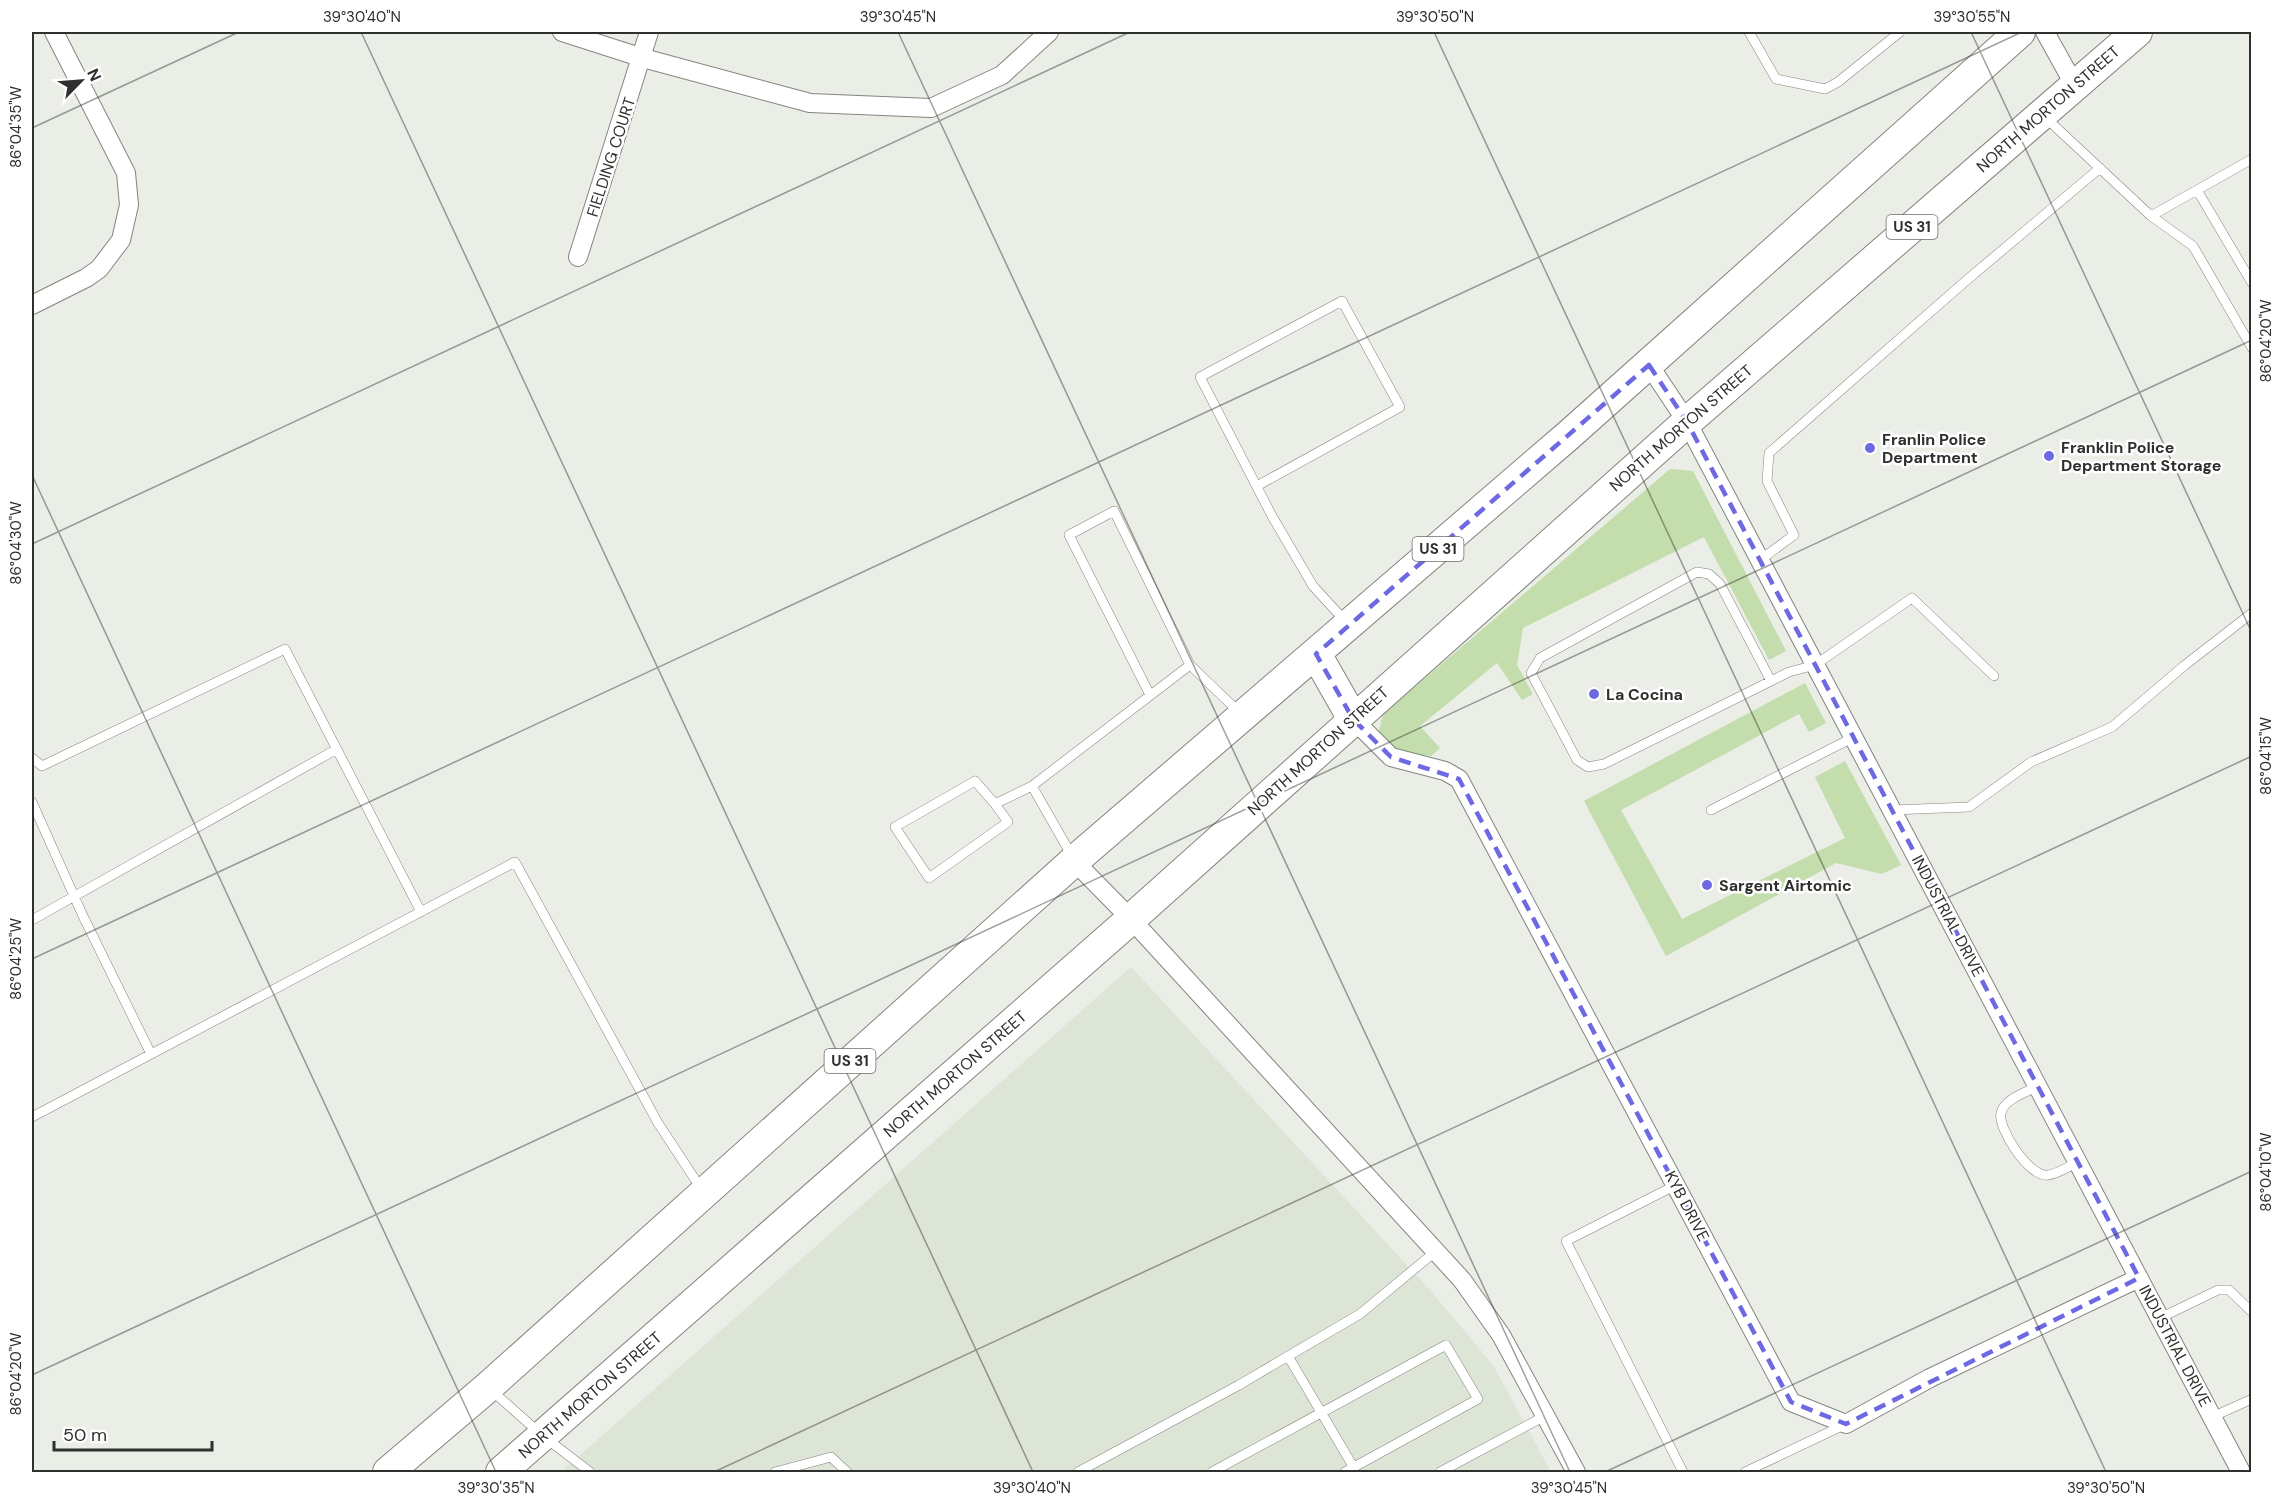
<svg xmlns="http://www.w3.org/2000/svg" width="2283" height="1504" font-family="'DM Sans',sans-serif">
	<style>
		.built { fill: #dde5d6 }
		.green { fill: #c3ddac }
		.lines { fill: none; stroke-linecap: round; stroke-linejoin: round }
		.lane-casing { stroke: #82867f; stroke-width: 10 }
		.street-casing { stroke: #82867f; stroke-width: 20 }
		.primary-casing { stroke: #82867f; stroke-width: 32 }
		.lane { stroke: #fff; stroke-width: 9 }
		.street { stroke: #fff; stroke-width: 18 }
		.primary { stroke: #fff; stroke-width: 30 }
		.marked { fill: none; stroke: #6c69e3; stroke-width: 4.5; stroke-dasharray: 12 8; stroke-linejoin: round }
		.ticks { fill: none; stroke: #2e302d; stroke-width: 1.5; stroke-opacity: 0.45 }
		.poi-dot { fill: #6c69e3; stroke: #fff; stroke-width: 2 }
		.labels { text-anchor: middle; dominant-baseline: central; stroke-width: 5; stroke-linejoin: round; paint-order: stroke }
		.shield { fill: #fff; stroke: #6d6e6c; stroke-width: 1.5 }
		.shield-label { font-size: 15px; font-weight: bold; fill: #2e302d }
		.street-label { font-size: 16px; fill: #2e302d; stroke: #fff }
		.poi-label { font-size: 16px; font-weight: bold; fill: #2e302d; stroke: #fff; text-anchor: start }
		.neatline { fill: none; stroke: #2e302d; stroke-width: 2 }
		.ticks-label { font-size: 15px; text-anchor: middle; fill: #2e302d }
	</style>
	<rect width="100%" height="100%" fill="#eaeee6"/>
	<path class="built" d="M 1131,967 L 1430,1290 L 1493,1365 L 1551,1472 L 561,1472 Z"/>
	<path class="green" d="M 1670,469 L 1693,471 L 1786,651 L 1769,660 L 1704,537 L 1523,628 L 1517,665 L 1533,694 L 1522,700 L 1497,663 L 1420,726 L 1440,748 L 1431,756 L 1390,751 L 1378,734 L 1383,714 Z
		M 1805,683 L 1826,723 L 1809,732 L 1799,714 L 1621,810 L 1682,919 L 1845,838 L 1815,777 L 1845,761 L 1901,865 L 1882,874 L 1836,863 L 1666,956 L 1584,801 Z"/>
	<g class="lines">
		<g class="lane-casing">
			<path id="lane" d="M 1749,32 L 1776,79 L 1825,89 L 1838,82 L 1900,32
				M 2046,118 L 2151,216 L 2252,159
				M 2197,190 L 2252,283
				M 2151,216 L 2193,246 L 2252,348
				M 1257,486 L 1400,407 L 1342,301 L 1200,377 L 1272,516 L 1313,586 L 1346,622
				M 1760,560 L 1794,535 L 1767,481 L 1769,453 L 1968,279 L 2100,168
				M 1190,665 L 1240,713
				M 1771,681 L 1720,584 L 1709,574 L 1697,572 L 1540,658 L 1531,673 L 1577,760 L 1588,767 L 1604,764 L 1771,681 L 1789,672 L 1815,665 L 1912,598 L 1994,676
				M 32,758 L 42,766 L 285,649 L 421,912
				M 32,802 L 83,916 L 151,1054
				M 995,804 L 1008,822 L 929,878 L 895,827 L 975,781 L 995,804 L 1032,786
				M 1711,810 L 1854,737
				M 1892,810 L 1969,807 L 2031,762 L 2112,727 L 2185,665 L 2252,613
				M 1072,856 L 1032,786 L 1190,665 L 1114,511 L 1069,535 L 1150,695
				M 32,920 L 337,749
				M 2038,1086 C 2027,1092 2004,1099 2001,1113 C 1997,1127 2029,1178 2048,1175 C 2058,1174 2069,1166 2078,1162
				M 32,1117 L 515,862 L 658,1123 L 702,1190
				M 1676,1185 L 1566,1241 L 1683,1472
				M 2160,1318 L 2218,1290 L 2229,1290 L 2252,1312
				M 1288,1356 L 1354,1468
				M 491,1390 L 543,1436 L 590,1472
				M 2212,1417 L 2252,1399
				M 775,1472 L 831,1457 L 847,1472
				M 1078,1472 L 1239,1385 L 1360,1314 L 1436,1251
				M 1212,1472 L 1446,1345 L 1478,1399 L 1345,1472
				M 1440,1472 L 1545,1416
				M 1745,1472 L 1844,1425"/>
		</g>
		<g class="street-casing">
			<path id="street" d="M 562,32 L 643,58 L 810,103 L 931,108 L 1002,75 L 1049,32
				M 2045,32 L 2075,86
				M 578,257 L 649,32
				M 32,305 L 86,278 L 99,269 L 121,240 L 129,205 L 126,173 L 54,32
				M 1649,365 L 1687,422 L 2241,1472
				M 1353,719 L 1391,757 L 1445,771 L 1459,779 L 1791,1402 L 1846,1424 L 1930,1378 L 2139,1278
				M 1074,861 L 1131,919 L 1462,1280 L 1501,1335 L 1576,1472"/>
		</g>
		<g class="primary-casing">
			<path id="primary" d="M 1316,654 L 1353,719
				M 388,1472 L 488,1387 L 1074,861 L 1570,434 L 2020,32
				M 501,1472 L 1131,919 L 1687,422 L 2137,32"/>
		</g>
		<use href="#lane" class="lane"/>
		<use href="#street" class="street"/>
		<use href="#primary" class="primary"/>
	</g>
	<path class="marked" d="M 1649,365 L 1687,422 L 2139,1278 L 1846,1424 L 1791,1402 L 1459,779 L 1391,757 L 1353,719 L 1316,654 Z"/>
	<path class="ticks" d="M 361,32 L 1033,1472M 898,32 L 1570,1472M 1434,32 L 2106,1472M 1971,32 L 2252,633M 32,128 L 239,32M 32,475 L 496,1472M 32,544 L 1130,32M 32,959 L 2022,32M 32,1375 L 2252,340M 714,1472 L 2252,756M 1605,1472 L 2252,1171"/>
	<g class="poi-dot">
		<circle cx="1870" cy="448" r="6"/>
		<circle cx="2049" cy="456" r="6"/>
		<circle cx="1594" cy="694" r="6"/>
		<circle cx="1707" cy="885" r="6"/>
	</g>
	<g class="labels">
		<g class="shield">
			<rect x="1886.5" y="215" width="51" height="24" rx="4.5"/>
			<rect x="1412.5" y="537" width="51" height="24" rx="4.5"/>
			<rect x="824.5" y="1049" width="51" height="24" rx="4.5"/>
		</g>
		<g class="shield-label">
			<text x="1912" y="227">US 31</text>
			<text x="1438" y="549">US 31</text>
			<text x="850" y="1061">US 31</text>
		</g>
		<g class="street-label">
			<text transform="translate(2048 109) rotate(-41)">NORTH MORTON STREET</text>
			<text transform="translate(611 157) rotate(-72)">FIELDING COURT</text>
			<text transform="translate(1681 428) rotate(-41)">NORTH MORTON STREET</text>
			<text transform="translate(1318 751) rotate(-42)">NORTH MORTON STREET</text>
			<text transform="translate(1948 916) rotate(62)">INDUSTRIAL DRIVE</text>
			<text transform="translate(955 1074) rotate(-41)">NORTH MORTON STREET</text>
			<text transform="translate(1687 1206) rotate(62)">KYB DRIVE</text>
			<text transform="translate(2175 1346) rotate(62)">INDUSTRIAL DRIVE</text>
			<text transform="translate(590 1395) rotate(-41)">NORTH MORTON STREET</text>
		</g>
		<g class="poi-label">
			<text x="1882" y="439">Franlin Police<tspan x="1882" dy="18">Department</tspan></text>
			<text x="2061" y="447">Franklin Police<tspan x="2061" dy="18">Department Storage</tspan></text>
			<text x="1606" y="694">La Cocina</text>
			<text x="1719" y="885">Sargent Airtomic</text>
		</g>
	</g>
	<rect width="2283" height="1504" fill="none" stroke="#ffffff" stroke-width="66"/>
	<g transform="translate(81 81) rotate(65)" stroke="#ffffff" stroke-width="4.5" paint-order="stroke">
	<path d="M0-4.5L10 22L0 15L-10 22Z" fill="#2e302d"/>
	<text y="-9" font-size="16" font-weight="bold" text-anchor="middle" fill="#2e302d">N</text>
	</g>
	<path d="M54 1441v9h158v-9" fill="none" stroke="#2e302d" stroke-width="3"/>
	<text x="63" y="1441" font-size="18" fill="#2e302d" stroke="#ffffff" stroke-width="4.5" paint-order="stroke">50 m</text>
	<rect x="33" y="33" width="2217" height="1438" class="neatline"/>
	<g class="ticks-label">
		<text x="362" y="22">39°30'40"N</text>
		<text x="898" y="22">39°30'45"N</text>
		<text x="1435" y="22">39°30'50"N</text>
		<text x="1972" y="22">39°30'55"N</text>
		<text transform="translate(16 127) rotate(-90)" y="5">86°04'35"W</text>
		<text transform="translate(2266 341) rotate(-90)" y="5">86°04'20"W</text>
		<text transform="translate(16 543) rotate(-90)" y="5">86°04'30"W</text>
		<text transform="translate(2266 756) rotate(-90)" y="5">86°04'15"W</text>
		<text transform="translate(16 959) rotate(-90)" y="5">86°04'25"W</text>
		<text transform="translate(2266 1172) rotate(-90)" y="5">86°04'10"W</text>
		<text transform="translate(16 1374) rotate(-90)" y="5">86°04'20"W</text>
		<text x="496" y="1493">39°30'35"N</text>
		<text x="1032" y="1493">39°30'40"N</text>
		<text x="1569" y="1493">39°30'45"N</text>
		<text x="2106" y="1493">39°30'50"N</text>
	</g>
</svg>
